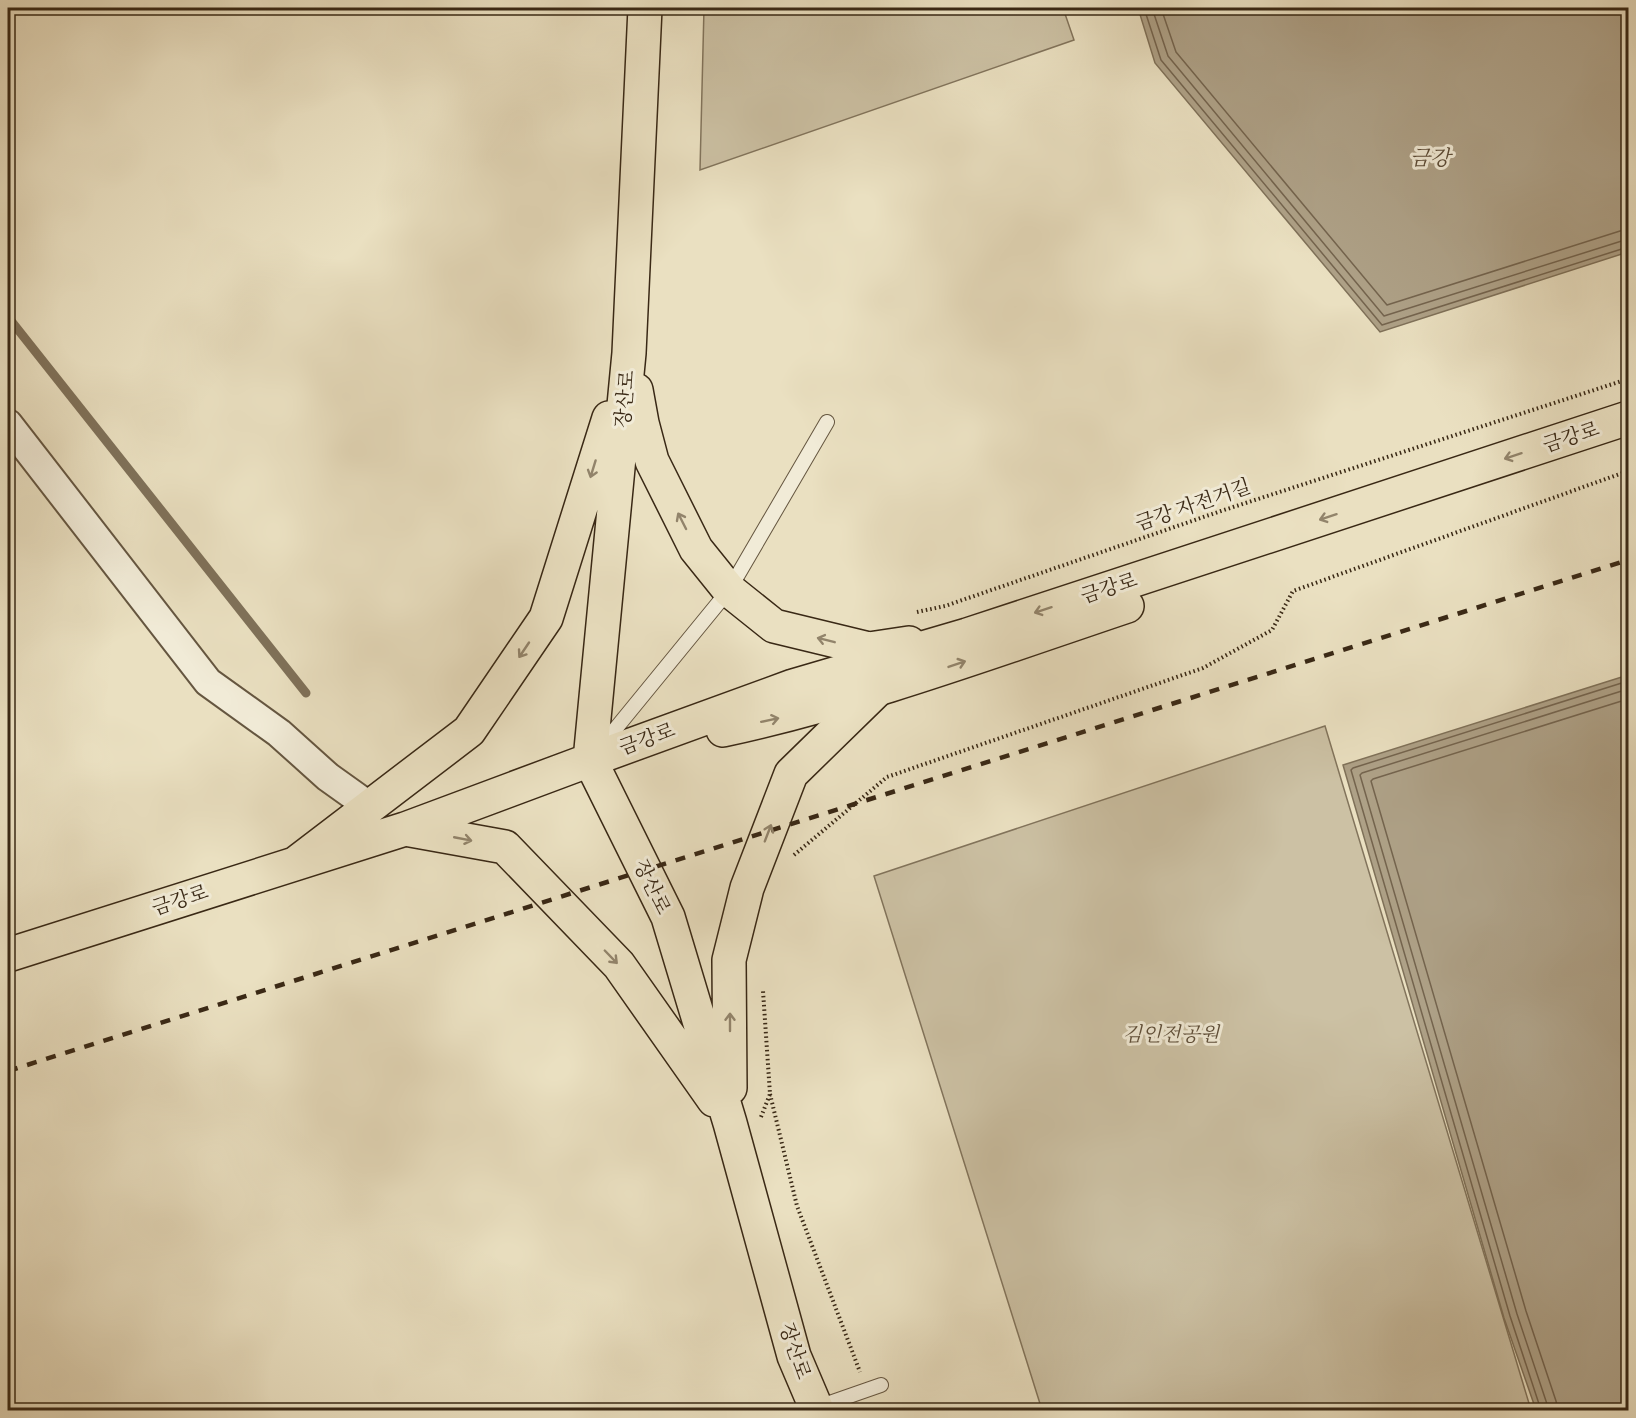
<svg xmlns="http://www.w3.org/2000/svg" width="1636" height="1418" font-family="'IM FELL French Canon','Noto Serif KR',serif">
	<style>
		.green { fill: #ccc1a4; stroke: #82745c; stroke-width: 1.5 }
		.water { fill: #aea187; stroke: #7f7159; stroke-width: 1.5 }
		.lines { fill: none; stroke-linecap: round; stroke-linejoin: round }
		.shore { stroke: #74644e; stroke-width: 1.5 }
		.stream { stroke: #7f7159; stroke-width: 9 }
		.service-casing { stroke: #655640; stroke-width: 16 }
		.minor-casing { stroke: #655640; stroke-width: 32 }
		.primary-casing { stroke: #392815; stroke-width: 36 }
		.trunk-casing { stroke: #392815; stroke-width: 36 }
		.path { stroke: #392815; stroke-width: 4; stroke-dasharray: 1.5 3; stroke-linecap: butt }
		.service { stroke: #f1ebd7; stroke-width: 14 }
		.minor { stroke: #f1ebd7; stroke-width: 28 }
		.primary { stroke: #eae0c1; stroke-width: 33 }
		.trunk { stroke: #eae0c1; stroke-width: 33 }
		.rail { stroke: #392815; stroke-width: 4.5; stroke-dasharray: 10 10; stroke-linecap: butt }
		.oneway { stroke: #92846b }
		.labels { text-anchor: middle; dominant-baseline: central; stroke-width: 6; stroke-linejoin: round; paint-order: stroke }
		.street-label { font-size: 20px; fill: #392815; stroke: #f1ebd7 }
		.park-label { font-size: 20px; font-style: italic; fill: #5e4e39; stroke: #f1ebd7 }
		.water-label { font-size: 21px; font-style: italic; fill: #5c4c37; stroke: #f1ebd7 }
	</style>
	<rect width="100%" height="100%" fill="#eae0c1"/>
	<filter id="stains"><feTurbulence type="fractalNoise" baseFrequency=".00333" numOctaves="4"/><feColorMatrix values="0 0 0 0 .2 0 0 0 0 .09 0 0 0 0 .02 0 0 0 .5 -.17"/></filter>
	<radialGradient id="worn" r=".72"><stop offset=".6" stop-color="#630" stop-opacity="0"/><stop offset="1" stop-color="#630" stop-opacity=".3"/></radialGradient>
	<path class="green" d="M 704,8 L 1063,8 L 1074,40 L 700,170 Z
		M 1325,726 L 1531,1410 L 1042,1410 L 874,876 Z"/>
	<path class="water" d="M 1138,8 L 1628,8 L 1628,252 L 1380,332 L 1155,63 Z
		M 1628,675 L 1628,1410 L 1536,1410 L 1504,1318 L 1343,765 Z"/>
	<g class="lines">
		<path class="shore" d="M 1144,8 L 1161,60 L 1382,325 L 1628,247
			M 1152,8 L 1168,56 L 1384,316 L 1628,239
			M 1161,8 L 1176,52 L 1387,305 L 1620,231 L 1628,230
			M 1541,1410 L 1510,1316 L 1351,770 L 1353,768 L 1628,681
			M 1549,1410 L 1517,1314 L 1360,775 L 1362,773 L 1628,689
			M 1558,1410 L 1556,1401 L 1526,1311 L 1371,781 L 1373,779 L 1628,699"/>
		<path class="stream" d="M 8,317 L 306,693"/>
		<g class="service-casing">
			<path id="service" d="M 599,749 L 729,590 L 827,422
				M 815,1408 L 881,1385"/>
		</g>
		<g class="minor-casing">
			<path id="minor" d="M 8,424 L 208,682 L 279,733 L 328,777 L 370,807"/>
		</g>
		<g class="primary-casing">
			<path id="primary" d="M 645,8 L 629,353 L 590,760 L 668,917 L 730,1123 L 794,1356 L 817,1410
				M 636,390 L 642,423 L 652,461 L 696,549 L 729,590 L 774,626 L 869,649 L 909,643
				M 405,829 L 505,847 L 619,965 L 714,1100
				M 296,863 L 469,731 L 546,618 L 609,418
				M 8,955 L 405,829 L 590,760
				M 730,1088 L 729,960 L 747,888 L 791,774 L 876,691"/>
		</g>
		<g class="trunk-casing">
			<path id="trunk" d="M 723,730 C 861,700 993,651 1127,606
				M 590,760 L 793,686 L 967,635 L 1628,418"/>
		</g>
		<path class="path" d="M 917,612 L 945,606 L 1221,511 L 1628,379
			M 794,855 L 887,777 L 1203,668 L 1272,630 L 1293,591 L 1628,471
			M 770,1094 L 797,1206 L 860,1372
			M 761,1117 L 770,1094 L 763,991"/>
		<use href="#service" class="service"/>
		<use href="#minor" class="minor"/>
		<use href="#primary" class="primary"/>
		<use href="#trunk" class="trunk"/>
		<path class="rail" d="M 8,1071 L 1628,560"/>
	</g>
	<defs><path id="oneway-shaft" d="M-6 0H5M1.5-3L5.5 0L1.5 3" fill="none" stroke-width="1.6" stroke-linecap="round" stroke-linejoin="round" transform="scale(1.5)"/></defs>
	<g class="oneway">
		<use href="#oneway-shaft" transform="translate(1513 456) rotate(162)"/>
		<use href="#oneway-shaft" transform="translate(593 469) rotate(107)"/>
		<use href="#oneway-shaft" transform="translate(1328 517) rotate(162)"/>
		<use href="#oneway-shaft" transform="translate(682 521) rotate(-117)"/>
		<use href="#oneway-shaft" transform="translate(1043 610) rotate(162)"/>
		<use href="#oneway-shaft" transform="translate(826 640) rotate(-166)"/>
		<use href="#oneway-shaft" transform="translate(524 650) rotate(124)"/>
		<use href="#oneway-shaft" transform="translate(957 664) rotate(-19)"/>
		<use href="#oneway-shaft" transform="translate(770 720) rotate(-12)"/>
		<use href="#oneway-shaft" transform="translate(768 833) rotate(-69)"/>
		<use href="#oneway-shaft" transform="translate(463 839) rotate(11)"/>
		<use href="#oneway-shaft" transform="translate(611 957) rotate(46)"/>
		<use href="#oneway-shaft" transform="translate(730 1022) rotate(-90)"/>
	</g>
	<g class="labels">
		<g class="street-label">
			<text transform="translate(625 399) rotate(-85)">장산로</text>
			<text transform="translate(1571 437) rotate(-18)">금강로</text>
			<text transform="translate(1193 505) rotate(-19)">금강 자전거길</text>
			<text transform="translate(1109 588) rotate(-18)">금강로</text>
			<text transform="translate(647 739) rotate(-20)">금강로</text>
			<text transform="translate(652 887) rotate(64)">장산로</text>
			<text transform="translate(180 900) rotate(-18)">금강로</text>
			<text transform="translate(795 1351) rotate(71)">장산로</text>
		</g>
		<g class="park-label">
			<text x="1171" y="1034">김인전공원</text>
		</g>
		<g class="water-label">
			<text x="1430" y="158">금강</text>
		</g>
	</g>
	<rect width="1636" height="1418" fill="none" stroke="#eae0c1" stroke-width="30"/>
	<rect x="9" y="9" width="1618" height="1400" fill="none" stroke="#392815" stroke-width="3"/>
	<rect x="15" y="15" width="1606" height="1388" fill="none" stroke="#392815" stroke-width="1.5"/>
	<rect width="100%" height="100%" filter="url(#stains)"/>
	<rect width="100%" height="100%" fill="url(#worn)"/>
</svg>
